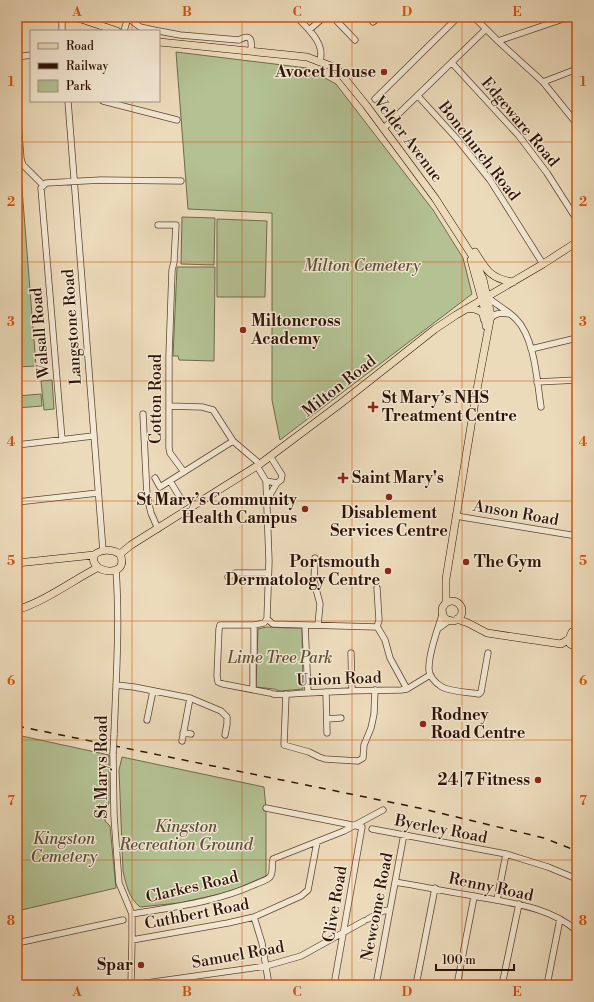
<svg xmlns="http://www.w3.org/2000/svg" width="594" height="1002" font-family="'Libre Bodoni',serif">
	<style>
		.green { fill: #b3c193; stroke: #706a4d }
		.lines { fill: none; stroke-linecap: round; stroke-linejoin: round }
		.minor-casing { stroke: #5e4434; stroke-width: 7 }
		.major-casing { stroke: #2e1207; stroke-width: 8 }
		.minor { stroke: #f3e8d3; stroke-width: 5.5 }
		.major { stroke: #ecdbbb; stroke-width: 7 }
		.rail { stroke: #2e1207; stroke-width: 1.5; stroke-dasharray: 7 7; stroke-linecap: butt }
		.minor-bridge-casing { stroke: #5e4434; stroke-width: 7; stroke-linecap: butt }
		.minor-bridge { stroke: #f3e8d3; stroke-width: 5.5 }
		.grid { fill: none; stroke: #d5520c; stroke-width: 1; stroke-opacity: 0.55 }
		.poi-dot { fill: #8f2418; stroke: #f3e8d3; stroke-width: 1.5 }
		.labels { text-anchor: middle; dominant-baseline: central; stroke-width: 3; stroke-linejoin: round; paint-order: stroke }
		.poi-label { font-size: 16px; font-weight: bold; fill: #2e1207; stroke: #f3e8d3; text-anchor: end }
		.street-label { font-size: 16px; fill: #2e1207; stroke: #f3e8d3 }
		.park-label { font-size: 16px; font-style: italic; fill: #5d4f38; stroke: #f3e8d3 }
		.neatline { fill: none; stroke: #d5520c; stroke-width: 1.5 }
		.grid-label { font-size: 13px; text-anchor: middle; font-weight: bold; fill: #d5520c }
	</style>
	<rect width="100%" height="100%" fill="#ecdbbb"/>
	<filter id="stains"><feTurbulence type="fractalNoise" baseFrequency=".005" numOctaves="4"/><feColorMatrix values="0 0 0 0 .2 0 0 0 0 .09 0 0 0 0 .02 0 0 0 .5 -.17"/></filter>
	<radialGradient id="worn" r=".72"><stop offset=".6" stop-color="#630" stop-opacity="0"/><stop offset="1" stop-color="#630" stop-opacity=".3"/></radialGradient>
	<path class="green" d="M 176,52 L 307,68 L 336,84 L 433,210 L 463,258 L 472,294 L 280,440 L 272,400 L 272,213 L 188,209 Z
		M 21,176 L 36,366 L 17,367 L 17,177 Z
		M 182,217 L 215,218 L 214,265 L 181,264 Z
		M 217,219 L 267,221 L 265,297 L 217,297 Z
		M 177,267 L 215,267 L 214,361 L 179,360 L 178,356 L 173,356 Z
		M 52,380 L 54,409 L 44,410 L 41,381 Z
		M 41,394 L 42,406 L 17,408 L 17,396 Z
		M 267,627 L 286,628 L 302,628 L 303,689 L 280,691 L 274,689 L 256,687 L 258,629 Z
		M 17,735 L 109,755 L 109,804 L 104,810 L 105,821 L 110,826 L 116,888 L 17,911 Z
		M 122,757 L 264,787 L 266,808 L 266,876 L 229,892 L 179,903 L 140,907 C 129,898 126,885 123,871 L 119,770 Z"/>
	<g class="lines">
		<g class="minor-casing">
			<path id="minor" d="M 62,17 L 62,31
				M 297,17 C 309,30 325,43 320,61
				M 333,17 L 355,40
				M 474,17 L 498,41 L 543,82 L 577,124
				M 128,18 L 140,27 L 158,31
				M 373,22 L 379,17
				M 309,30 L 324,17
				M 124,31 L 128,17
				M 159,31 L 180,35 L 239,40 C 251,33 252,40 251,50
				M 498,41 L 569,17
				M 17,57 L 31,55
				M 452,63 L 519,136 L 547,173 L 577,220
				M 543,82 L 577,69
				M 418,96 L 458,140 L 490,180 L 543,264
				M 375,99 L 458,17
				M 68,101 L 103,551
				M 103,101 L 177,120
				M 17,109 L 21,159 L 23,165 L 43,185
				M 384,128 L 486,29
				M 158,225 L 176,225 L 174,262 L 172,270 L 169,356 L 169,448 L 170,453 L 184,472
				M 487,297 C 497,305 508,311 516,319 C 535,338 537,382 541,407
				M 490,319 C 496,312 502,313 510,314
				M 531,349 L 577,338
				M 537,382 L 577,380
				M 169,406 L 202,407 L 213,410 L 233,441
				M 143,414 L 147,496 L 151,513 L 158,529
				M 62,440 L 41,188 L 46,183 L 101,180 L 181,181
				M 17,445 L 93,436
				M 257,466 L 266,481 L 269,561 L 267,619 L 264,623 L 254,625 L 220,625 L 219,629 L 217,676 L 218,682 L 223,684 L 270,693
				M 155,478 L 160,487 L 233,441 L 260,464
				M 170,481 L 181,499
				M 266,481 L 277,483 L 281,480 L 282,475 L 270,456
				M 17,502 L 98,493
				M 267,504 L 271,493 L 277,483
				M 456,516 L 577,536
				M 315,558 L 314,581 L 320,604 L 318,625
				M 228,577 L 235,573 L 268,573
				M 443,612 C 438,629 429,651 429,667 C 428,675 435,683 442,687 C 451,692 469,692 479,694 L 481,692 L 488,653
				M 267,619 L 273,624 L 377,627 L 379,620 L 377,588
				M 305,625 L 308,692
				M 378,628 L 385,640 L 390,658 L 407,689
				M 439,628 L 450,620
				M 351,653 L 352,690
				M 254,657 L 254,625
				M 116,685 L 134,687 L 190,698 L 221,711 L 227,717 L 227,724 L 225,735
				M 253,690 L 253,661
				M 326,692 L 327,733
				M 273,694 C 284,696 295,693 307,693 C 338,691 369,690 401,690 L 407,689 L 430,675
				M 286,694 L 284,745 L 309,752 L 319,757 L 325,759 L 358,761 L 363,758 L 364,745 L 371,728 L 374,714 L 375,690
				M 327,719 L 341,718
				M 147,720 L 153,691
				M 183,733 L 191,734
				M 114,735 C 116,680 120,625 116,570
				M 182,741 L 190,698
				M 113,754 L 114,816 L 119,883 L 132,914 L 132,940 L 131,985
				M 266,808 L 362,827 L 334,985
				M 372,829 L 506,854 L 548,867 L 577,879
				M 395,882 C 421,886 447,892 474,896 C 509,903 549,906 577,931
				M 497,900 L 506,854
				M 132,914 C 174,907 217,902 256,884 C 261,882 267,880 270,877 C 274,872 271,865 273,859 L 344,831 L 383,810
				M 254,917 L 262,943 L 269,985
				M 368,919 L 383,911 L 389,910
				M 132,940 L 228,923 L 254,917 L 301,896 L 308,890 L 317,842
				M 17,943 L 123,920
				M 132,985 L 266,966 L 301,956 L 364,921
				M 376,985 L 404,834
				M 416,985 L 435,888
				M 457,985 L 474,897
				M 502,985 L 519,904
				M 547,985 L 560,919"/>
		</g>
		<g class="major-casing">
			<path id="major" d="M 75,17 L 117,31
				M 159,42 L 307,57 L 336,68 L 366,105 L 435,198 L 473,257 L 483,279 L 491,315 L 477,389 L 446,579 L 446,603
				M 475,252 C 486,270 491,279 513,282
				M 471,260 L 484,307 L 486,326
				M 466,309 C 473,308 477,309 483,313 L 484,319
				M 120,554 L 131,545 L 260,464 L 340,404 L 435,329 L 456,315 L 543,264 L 577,242
				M 17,563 L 94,555 C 101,549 112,549 120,554 C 131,579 88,574 94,555
				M442 611a10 10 0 1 1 20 0a10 10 0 1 1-20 0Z
				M 17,610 C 45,601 69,583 95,569 L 97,567
				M 457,619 L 468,623 L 487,633 L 561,644 L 569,639
				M 577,631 L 572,632 L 569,639 L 570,644 L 577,647"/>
		</g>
		<use href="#minor" class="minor"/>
		<use href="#major" class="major"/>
		<path class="rail" d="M 17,726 L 419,808 L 544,838 L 577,851"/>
		<g class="minor-bridge-casing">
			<path id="minor-bridge" d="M 113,754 L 114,735"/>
		</g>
		<use href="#minor-bridge" class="minor-bridge"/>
	</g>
	<path class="grid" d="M 132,17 L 132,31M 242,17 L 242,985M 352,17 L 352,985M 462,17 L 462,985M 132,101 L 132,985M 17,142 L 577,142M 17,262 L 577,262M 17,381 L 577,381M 17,501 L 577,501M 17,621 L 577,621M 17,740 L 577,740M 17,860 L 577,860"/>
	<g class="poi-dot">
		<circle cx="384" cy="72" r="4"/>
		<circle cx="243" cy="330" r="4"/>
		<path d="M371 401h4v4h4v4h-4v4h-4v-4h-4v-4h4z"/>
		<path d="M341 472h4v4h4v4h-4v4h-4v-4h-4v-4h4z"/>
		<circle cx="389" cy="497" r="4"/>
		<circle cx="305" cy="509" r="4"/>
		<circle cx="466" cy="562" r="4"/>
		<circle cx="388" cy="571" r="4"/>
		<circle cx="423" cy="724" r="4"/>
		<circle cx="538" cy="780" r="4"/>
		<circle cx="141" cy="965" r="4"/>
	</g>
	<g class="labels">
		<g class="poi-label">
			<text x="376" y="72">Avocet House</text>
			<text x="251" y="321" text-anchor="start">Miltoncross<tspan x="251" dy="18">Academy</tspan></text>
			<text x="382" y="398" text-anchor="start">St Mary’s NHS<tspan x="382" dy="18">Treatment Centre</tspan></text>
			<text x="352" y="478" text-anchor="start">Saint Mary's</text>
			<text x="297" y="500">St Mary’s Community<tspan x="297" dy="18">Health Campus</tspan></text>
			<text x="389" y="513" text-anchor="middle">Disablement<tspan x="389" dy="18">Services Centre</tspan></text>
			<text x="380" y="562">Portsmouth<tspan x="380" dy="18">Dermatology Centre</tspan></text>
			<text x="474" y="562" text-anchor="start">The Gym</text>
			<text x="431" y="715" text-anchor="start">Rodney<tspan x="431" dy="18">Road Centre</tspan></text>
			<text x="530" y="780">24|7 Fitness</text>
			<text x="133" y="965">Spar</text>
		</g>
		<g class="street-label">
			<text transform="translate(520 122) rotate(50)">Edgeware Road</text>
			<text transform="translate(408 139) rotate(53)">Velder Avenue</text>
			<text transform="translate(479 151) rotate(52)">Bonchurch Road</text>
			<text transform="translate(72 327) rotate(-94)">Langstone Road</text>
			<text transform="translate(40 333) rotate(-95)">Walsall Road</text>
			<text transform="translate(339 386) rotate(-38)">Milton Road</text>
			<text transform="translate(156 399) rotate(-90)">Cotton Road</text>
			<text transform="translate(516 513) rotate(10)">Anson Road</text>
			<text transform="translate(339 679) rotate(-2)">Union Road</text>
			<text transform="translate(102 767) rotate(-90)">St Marys Road</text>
			<text transform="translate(441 829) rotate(11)">Byerley Road</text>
			<text transform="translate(192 887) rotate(-13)">Clarkes Road</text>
			<text transform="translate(491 887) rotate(12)">Renny Road</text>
			<text transform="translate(335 904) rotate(-80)">Clive Road</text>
			<text transform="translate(377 907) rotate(-79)">Newcome Road</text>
			<text transform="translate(197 914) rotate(-11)">Cuthbert Road</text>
			<text transform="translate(238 955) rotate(-10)">Samuel Road</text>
		</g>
		<g class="park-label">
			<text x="362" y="266">Milton Cemetery</text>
			<text x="280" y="658">Lime Tree Park</text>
			<text x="186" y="827">Kingston<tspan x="186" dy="18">Recreation Ground</tspan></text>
			<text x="64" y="839">Kingston<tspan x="64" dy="18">Cemetery</tspan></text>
		</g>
	</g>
	<rect width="594" height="1002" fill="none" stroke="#ecdbbb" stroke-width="44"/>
	<rect x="30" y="30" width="130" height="72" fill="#f3e8d3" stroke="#a49281"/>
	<rect x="38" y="43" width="20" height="6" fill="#ecdbbb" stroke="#a49281"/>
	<text x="66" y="50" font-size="12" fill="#2e1207">Road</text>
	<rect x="38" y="63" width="20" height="6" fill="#2e1207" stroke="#a49281"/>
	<text x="66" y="70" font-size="12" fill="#2e1207">Railway</text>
	<rect x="38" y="80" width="20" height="12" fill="#b3c193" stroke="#a49281"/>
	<text x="66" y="90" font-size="12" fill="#2e1207">Park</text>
	<path d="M436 964v6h78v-6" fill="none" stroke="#2e1207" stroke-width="2"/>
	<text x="442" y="964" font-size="12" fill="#2e1207" stroke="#f3e8d3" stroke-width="3" paint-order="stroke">100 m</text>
	<rect x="22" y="22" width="550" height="958" class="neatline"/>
	<g class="grid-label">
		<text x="77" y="16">A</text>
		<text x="187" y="16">B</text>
		<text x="297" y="16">C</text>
		<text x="407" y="16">D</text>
		<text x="517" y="16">E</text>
		<text x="11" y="86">1</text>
		<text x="583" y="86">1</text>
		<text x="11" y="206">2</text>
		<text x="583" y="206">2</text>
		<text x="11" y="326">3</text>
		<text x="583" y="326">3</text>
		<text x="11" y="446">4</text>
		<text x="583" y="446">4</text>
		<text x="11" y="565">5</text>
		<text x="583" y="565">5</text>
		<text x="11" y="685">6</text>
		<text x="583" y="685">6</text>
		<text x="11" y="805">7</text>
		<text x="583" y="805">7</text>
		<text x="11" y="925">8</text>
		<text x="583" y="925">8</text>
		<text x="77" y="996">A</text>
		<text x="187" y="996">B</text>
		<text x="297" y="996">C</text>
		<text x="407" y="996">D</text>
		<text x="517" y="996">E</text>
	</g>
	<rect width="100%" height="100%" filter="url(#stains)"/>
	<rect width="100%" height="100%" fill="url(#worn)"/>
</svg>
